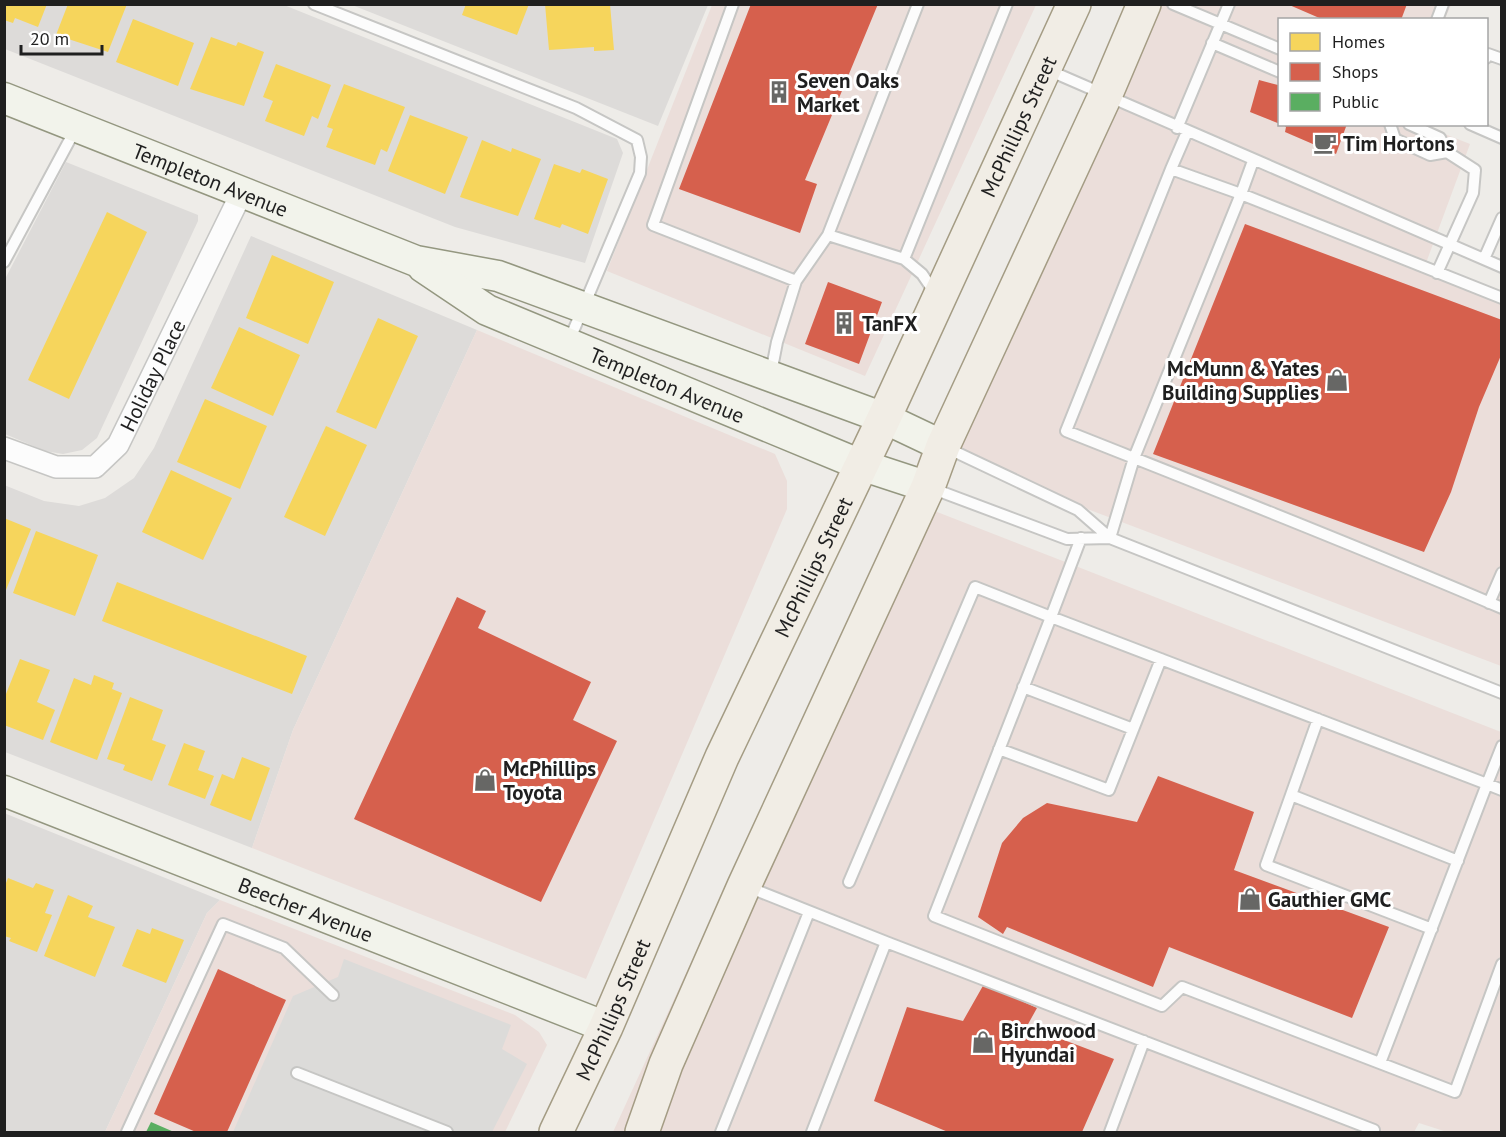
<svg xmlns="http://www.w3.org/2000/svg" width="1506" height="1137" font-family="'PT Sans',sans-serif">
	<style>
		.residential { fill: #dddbd9 }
		.commercial { fill: #ebdeda }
		.religious { fill: #dcdbd9 }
		.homes { fill: #f6d55c }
		.shops { fill: #d6604d }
		.public { fill: #5aae61 }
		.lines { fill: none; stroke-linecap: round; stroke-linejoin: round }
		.lane-casing { stroke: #c6c6c4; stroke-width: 14 }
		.street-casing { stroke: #c6c6c4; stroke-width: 24 }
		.secondary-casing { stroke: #949780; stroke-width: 33 }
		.primary-casing { stroke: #a49c84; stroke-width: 36 }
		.lane { stroke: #fcfcfc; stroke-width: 10 }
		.street { stroke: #fcfcfc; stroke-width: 21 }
		.secondary { stroke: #f2f3eb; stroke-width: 30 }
		.primary { stroke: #f1ede5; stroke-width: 33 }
		.labels { text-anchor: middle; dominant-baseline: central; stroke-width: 6; stroke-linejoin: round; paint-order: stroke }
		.poi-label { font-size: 21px; font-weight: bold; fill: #1f1f1f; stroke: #fff; text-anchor: start }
		.street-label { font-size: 21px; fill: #1f1f1f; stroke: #fff }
	</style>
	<rect width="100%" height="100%" fill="#eeece8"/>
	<path class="residential" d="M 4,5 L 284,5 L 617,139 L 623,153 L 585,263 L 455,227 L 5,49 Z
		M 352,5 L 708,5 L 658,126 Z
		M 66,162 L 198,215 L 198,221 L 97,438 L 82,450 L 63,454 L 45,451 L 5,434 L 4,281 Z
		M 251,236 L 477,330 L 293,730 L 252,848 L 5,752 L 4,485 L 44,501 L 79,506 L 105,498 L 134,478 L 154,448 Z
		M 4,813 L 220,900 L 207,913 L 105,1132 L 5,1132 Z"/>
	<path class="commercial" d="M 712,5 L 1036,5 L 865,376 L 607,271 Z
		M 1145,5 L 1451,5 L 1445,19 L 1280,20 L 1280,124 L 1422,125 L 1470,144 L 1426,263 L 1501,293 L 1501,666 L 945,455 Z
		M 477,330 L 775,454 L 787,481 L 787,509 L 586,979 L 252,848 L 293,730 Z
		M 932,510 L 1501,732 L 1501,1132 L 1447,1132 L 1419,1123 L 1414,1132 L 613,1132 L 890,529 L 903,511 Z
		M 220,900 L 515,1015 L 539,1032 L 547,1045 L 505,1132 L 105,1132 L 207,913 Z"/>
	<path class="religious" d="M 344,959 L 511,1025 L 502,1049 L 527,1064 L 492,1132 L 233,1132 L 293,996 L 338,977 Z"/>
	<path class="homes" d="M 4,4 L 47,4 L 38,27 L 15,18 L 13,23 L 4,20 Z
		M 68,4 L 127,4 L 108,52 L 56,35 Z
		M 466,4 L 529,4 L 517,35 L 462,15 Z
		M 545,4 L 610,4 L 614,50 L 594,51 L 594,47 L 549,50 Z
		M 133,19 L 194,43 L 178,86 L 116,62 Z
		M 211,37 L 236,46 L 238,42 L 264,52 L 244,106 L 190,89 Z
		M 276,64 L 331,85 L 318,119 L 312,116 L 304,136 L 265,121 L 273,101 L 263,97 Z
		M 344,84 L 405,107 L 387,152 L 381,149 L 375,165 L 326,147 L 333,129 L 327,127 Z
		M 410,115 L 468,137 L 445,194 L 388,171 Z
		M 482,140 L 511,152 L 512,148 L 541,159 L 518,216 L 460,197 Z
		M 554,164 L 580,173 L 582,169 L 608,179 L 588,234 L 562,224 L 560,228 L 534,219 Z
		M 107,212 L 147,232 L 69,399 L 28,380 Z
		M 272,255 L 334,282 L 308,344 L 246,318 Z
		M 378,318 L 418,336 L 376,429 L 336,412 Z
		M 239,327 L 300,355 L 273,416 L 211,388 Z
		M 205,399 L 267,426 L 240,489 L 177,462 Z
		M 326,426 L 367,445 L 325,536 L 284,517 Z
		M 171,470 L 232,498 L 203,560 L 142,532 Z
		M 4,518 L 31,529 L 6,590 L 4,589 Z
		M 36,531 L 98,555 L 75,616 L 13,593 Z
		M 117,582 L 307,656 L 292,694 L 102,621 Z
		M 20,659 L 50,670 L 37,702 L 55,710 L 43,740 L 4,725 L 4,699 Z
		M 94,675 L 114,683 L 112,689 L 122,693 L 97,760 L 50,742 L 74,678 L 91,685 Z
		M 130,697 L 163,710 L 152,740 L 166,745 L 152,781 L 123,770 L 125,765 L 107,759 Z
		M 184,743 L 205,751 L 198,770 L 214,776 L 205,799 L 168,785 Z
		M 242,757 L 270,768 L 251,821 L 210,805 L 222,774 L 234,779 Z
		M 8,878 L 33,888 L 36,883 L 54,890 L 45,913 L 52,915 L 37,952 L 9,941 L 11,938 L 4,936 L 4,888 Z
		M 68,895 L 93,906 L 88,917 L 115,927 L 95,977 L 44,956 Z
		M 152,928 L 184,940 L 166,983 L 122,966 L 137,929 L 150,934 Z"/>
	<path class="shops" d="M 751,4 L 878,4 L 805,180 L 817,184 L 800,233 L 679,189 Z
		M 1287,4 L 1407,4 L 1401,20 L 1324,20 Z
		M 1259,80 L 1278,85 L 1280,82 L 1280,124 L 1250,112 Z
		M 1282,124 L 1347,124 L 1336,154 L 1285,132 L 1286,127 Z
		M 1245,224 L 1502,320 L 1502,353 L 1479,407 L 1451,492 L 1424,552 L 1153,454 Z
		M 828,282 L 882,302 L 859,364 L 805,344 Z
		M 457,597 L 486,611 L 478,628 L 591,682 L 573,720 L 617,741 L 541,902 L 354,819 Z
		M 1158,776 L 1254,812 L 1234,870 L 1389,927 L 1352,1018 L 1169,947 L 1153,987 L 1007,927 L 1003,934 L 978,917 L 1002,843 L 1023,818 L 1047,803 L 1137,822 Z
		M 218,969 L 286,1000 L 227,1132 L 196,1132 L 154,1114 Z
		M 984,984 L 1037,1008 L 1027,1026 L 1114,1059 L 1082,1132 L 948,1132 L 874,1101 L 907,1007 L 963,1021 Z"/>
	<path class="public" d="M 151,1122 L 174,1132 L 146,1132 Z"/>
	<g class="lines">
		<g class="lane-casing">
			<path id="lane" d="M 314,4 L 576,108 L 637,140 L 641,157 L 640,173 L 569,341
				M 733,4 L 653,225 L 796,281 L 828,235 L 904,259
				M 1173,4 L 1280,49
				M 1437,20 L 1443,4
				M 1212,43 L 1280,72
				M 1486,58 L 1488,54 L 1502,59
				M 1048,70 L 1502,267
				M 1390,124 L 1395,139 L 1430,155 L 1447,152 L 1475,170 L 1473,193 L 1437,273
				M 1409,124 L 1440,138 L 1447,152
				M 1470,124 L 1502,138
				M 1177,128 L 1229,4
				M 1253,161 L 1241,194 L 1502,298
				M 1171,169 L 1187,132
				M 828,235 L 918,4
				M 1484,259 L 1502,218
				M 4,262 L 75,130
				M 935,293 L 922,274 L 904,259 L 1007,4
				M 771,373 L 777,342 L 796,281
				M 947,448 L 1078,510 L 1110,538 L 1502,693
				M 931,488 L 1067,539 L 1110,538
				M 1110,538 L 1134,458 L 1241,194 L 1171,169 L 1066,431 C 1212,489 1358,546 1502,608
				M 1489,603 L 1502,573
				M 1023,687 L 1133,729
				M 1318,719 L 1291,795 L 1458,861
				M 1502,746 L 1487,784 L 1051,617 L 934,916 L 1162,1006 L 1182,987 L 1455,1092 L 1502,964
				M 999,749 L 1109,790 L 1161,659
				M 1291,795 L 1266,865 L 1432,929
				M 849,882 L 975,587 L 1051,617 L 1081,538
				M 748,887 L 886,942 L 812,1132
				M 886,942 L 1374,1130
				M 1380,1063 L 1487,784 L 1502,790
				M 297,1073 L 447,1132
				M 127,1132 L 223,924 L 284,948 L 333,995
				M 721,1132 L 809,912
				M 1110,1132 L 1144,1041"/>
		</g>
		<g class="street-casing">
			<g id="street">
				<path id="s1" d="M 4,448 L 56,467 L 95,467 L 118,445 L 242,192"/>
			</g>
		</g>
		<g class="secondary-casing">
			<g id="secondary">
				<path id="s2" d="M 4,98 L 416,261 L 498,276 L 884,418 L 943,446"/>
				<path id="s3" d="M 423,267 L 487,310 L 861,465 L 928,487"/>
				<path id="s4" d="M 4,791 L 606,1027"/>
			</g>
		</g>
		<g class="primary-casing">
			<g id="primary">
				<path id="s5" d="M 556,1132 L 606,1027 L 722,757 L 884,418 L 1074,4"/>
				<path d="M 642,1132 L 666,1064 L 744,886 L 928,487 L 943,446 L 1105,96 L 1144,4"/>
			</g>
		</g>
		<use href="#lane" class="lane"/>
		<use href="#street" class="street"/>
		<use href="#secondary" class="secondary"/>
		<use href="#primary" class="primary"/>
	</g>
	<defs>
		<g id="building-bare" transform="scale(1.8)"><path d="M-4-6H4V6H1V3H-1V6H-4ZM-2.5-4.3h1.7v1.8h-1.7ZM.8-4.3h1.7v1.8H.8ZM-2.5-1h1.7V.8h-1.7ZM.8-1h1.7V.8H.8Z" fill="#676765" stroke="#fff" stroke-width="2.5" paint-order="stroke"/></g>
		<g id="cafe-bare" transform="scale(1.8)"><path d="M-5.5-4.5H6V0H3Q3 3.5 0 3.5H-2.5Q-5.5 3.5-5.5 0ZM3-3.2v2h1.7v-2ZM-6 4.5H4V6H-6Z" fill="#676765" stroke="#fff" stroke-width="2.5" paint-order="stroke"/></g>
		<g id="shop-bare" transform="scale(1.8)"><path d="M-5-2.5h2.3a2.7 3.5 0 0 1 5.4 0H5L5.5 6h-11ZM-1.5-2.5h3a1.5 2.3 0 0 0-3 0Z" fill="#676765" stroke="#fff" stroke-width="2.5" paint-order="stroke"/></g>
	</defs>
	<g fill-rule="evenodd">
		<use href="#building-bare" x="779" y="92"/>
		<use href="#cafe-bare" x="1325" y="143"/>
		<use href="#building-bare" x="844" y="323"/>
		<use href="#shop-bare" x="1337" y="380"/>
		<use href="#shop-bare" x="485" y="780"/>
		<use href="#shop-bare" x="1250" y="899"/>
		<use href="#shop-bare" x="983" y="1042"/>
	</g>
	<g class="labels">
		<g class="poi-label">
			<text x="797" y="80">Seven Oaks<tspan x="797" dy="24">Market</tspan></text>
			<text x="1343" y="143">Tim Hortons</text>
			<text x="862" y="323">TanFX</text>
			<text x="1319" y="368" text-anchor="end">McMunn &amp; Yates<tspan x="1319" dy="24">Building Supplies</tspan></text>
			<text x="503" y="768">McPhillips<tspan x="503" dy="24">Toyota</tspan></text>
			<text x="1268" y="899">Gauthier GMC</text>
			<text x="1001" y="1030">Birchwood<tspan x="1001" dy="24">Hyundai</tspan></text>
		</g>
		<g class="street-label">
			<text stroke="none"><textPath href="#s5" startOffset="1107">McPhillips Street</textPath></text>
			<text stroke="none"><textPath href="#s2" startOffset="222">Templeton Avenue</textPath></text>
			<text stroke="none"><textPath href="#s1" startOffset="204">Holiday Place</textPath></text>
			<text stroke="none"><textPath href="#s3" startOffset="272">Templeton Avenue</textPath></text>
			<text stroke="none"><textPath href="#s5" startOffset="621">McPhillips Street</textPath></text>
			<text stroke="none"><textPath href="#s4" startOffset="324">Beecher Avenue</textPath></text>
			<text stroke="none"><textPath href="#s5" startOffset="135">McPhillips Street</textPath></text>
		</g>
	</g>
	<rect width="1506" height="1137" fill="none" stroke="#1f1f1f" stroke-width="12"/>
	<rect x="1278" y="18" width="210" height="108" fill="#ffffff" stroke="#a5a5a5" stroke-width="1.5"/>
	<rect x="1290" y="33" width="30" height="18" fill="#f6d55c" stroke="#a5a5a5" stroke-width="1.5"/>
	<text x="1332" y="48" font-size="18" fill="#1f1f1f">Homes</text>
	<rect x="1290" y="63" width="30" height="18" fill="#d6604d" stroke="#a5a5a5" stroke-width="1.5"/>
	<text x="1332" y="78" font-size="18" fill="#1f1f1f">Shops</text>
	<rect x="1290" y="93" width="30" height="18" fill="#5aae61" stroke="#a5a5a5" stroke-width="1.5"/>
	<text x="1332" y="108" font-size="18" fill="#1f1f1f">Public</text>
	<path d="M21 45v9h81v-9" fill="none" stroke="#1f1f1f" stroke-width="3"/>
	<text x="30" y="45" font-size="18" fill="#1f1f1f" stroke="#ffffff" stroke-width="4.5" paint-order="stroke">20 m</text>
</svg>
